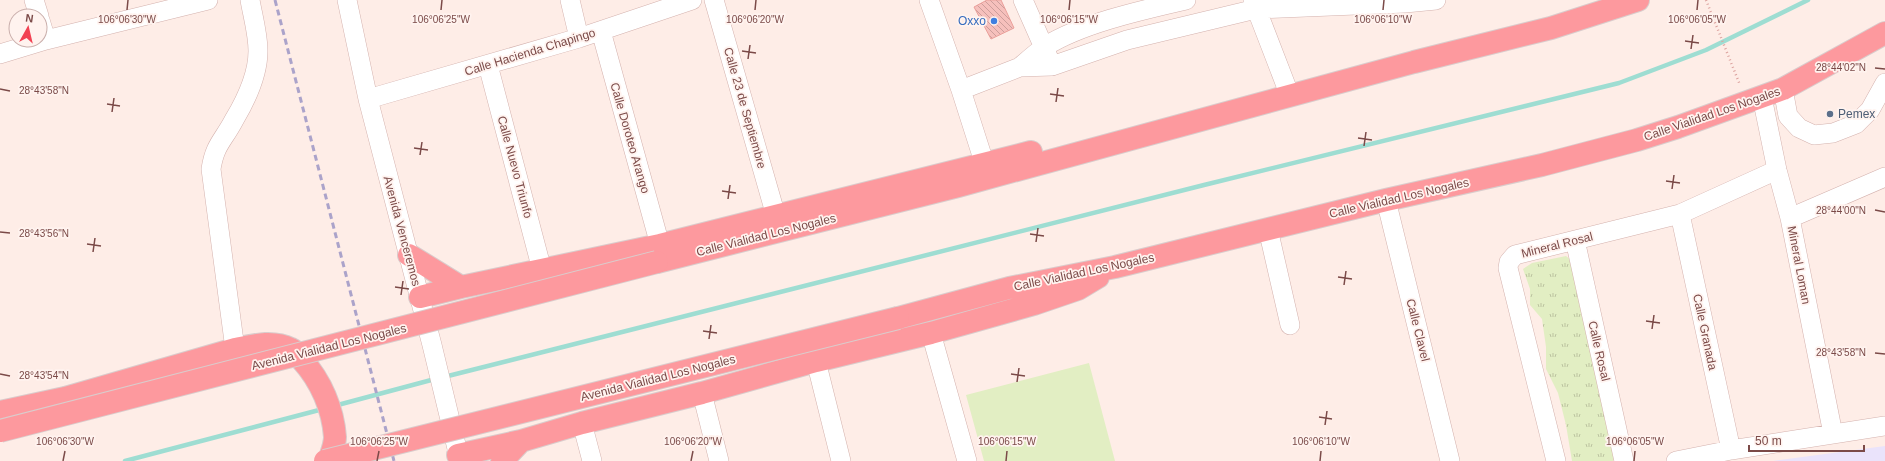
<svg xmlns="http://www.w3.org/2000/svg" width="1885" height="461" font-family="Helvetica,sans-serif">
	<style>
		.education { fill: #eae3fb }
		.park { fill: url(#park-tufts) }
		.pitch { fill: #e2eec3 }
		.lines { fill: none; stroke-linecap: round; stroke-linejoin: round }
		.stream { stroke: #9eddd2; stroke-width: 4.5 }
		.building { fill: url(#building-back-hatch); stroke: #ea9f9a }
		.minor-casing { stroke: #d4b2ae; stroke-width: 20 }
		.highway-casing { stroke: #dacccc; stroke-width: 24 }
		.path { stroke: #dca29e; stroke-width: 2.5; stroke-dasharray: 1 3; stroke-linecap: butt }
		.minor { stroke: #fff; stroke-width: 19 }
		.highway { stroke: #fd999e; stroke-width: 22 }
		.rail { stroke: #aba3ca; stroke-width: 3; stroke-dasharray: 6 4; stroke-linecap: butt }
		.highway-bridge-casing { stroke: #dacccc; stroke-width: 24; stroke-linecap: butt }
		.highway-bridge { stroke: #fd999e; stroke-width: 22 }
		.ticks { fill: none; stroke: #7b4a48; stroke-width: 1.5 }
		.shop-dot { fill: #3f7fe0; stroke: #fff3ef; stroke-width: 1.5 }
		.service-dot { fill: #5c6f8a; stroke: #fff3ef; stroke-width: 1.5 }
		.labels { text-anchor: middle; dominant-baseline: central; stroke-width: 3.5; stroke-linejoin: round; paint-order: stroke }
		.shop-label { font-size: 12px; fill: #366cbe; stroke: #fff3ef; text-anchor: end }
		.street-label { font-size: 12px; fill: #7b4a48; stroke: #fff3ef }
		.service-label { font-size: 12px; fill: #4e5e75; stroke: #fff3ef; text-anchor: start }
		.ticks-label { font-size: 10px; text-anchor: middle; fill: #7b4a48; stroke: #fff3ef; stroke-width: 3.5; stroke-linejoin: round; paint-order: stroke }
	</style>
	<defs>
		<pattern id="park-tufts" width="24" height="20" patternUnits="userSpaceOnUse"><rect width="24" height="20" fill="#e2eec3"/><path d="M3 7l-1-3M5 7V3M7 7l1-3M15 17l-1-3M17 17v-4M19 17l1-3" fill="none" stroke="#bcc3a0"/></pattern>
		<pattern id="building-back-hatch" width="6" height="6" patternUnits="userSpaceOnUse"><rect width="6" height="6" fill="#f6c0bc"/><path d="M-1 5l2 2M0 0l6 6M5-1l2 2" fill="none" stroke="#cc9e9b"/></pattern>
	</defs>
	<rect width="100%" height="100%" fill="#feede7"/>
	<path class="education" d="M 1885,446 L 1885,461 L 1773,461 Z"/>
	<path class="park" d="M 1566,256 L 1572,261 L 1615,457 L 1613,461 L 1572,461 L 1566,425 L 1558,393 L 1546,369 L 1546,347 L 1542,319 L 1530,305 L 1530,289 L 1523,269 L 1532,263 Z"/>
	<path class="pitch" d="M 1089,363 L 1115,461 L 984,461 L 966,395 Z"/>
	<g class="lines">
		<path class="stream" d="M 444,377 L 1204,185 L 1619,83 L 1706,50 L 1808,0
			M 334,406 L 435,379
			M 125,461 L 323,409"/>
	</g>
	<path class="building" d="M 987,0 L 1001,0 L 1014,28 L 991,39 L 974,7 Z"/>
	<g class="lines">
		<g class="minor-casing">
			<path id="minor" d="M 34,0 L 39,16
				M 347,0 L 368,99 L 432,345 L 460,461
				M 570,0 L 579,38
				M 714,0 L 776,216
				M 929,0 L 961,90 L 984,162
				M 1023,0 L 1049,59
				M 1253,0 L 1290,96
				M 40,20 L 46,40
				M 601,31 L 660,245
				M 0,54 L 46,40 L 208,0
				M 488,65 L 542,270
				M 1020,67 C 1028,60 1037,52 1046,46 C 1083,23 1143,10 1186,0
				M 1783,89 L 1788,116 L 1799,128 L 1814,135 L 1833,133 L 1856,124 L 1870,110 L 1885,83
				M 961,90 L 1020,67 L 1052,66 L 1127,40 L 1256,9 L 1405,3 L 1436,0
				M 1762,97 L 1777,170 L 1790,218 L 1833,434
				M 368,99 L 579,38 L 692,0
				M 1386,200 L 1450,461
				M 1680,214 L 1731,450
				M 1790,218 L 1885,177
				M 1268,229 L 1290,325
				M 1575,240 L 1624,461
				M 931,333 L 967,461
				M 235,349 L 211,169 C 215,144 223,141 234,120 C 246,100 258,75 258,51 C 258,34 253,17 250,0
				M 816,361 L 841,461
				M 702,393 L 719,461
				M 582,423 L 592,461
				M 1556,461 L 1508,268 L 1509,262 L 1515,255 L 1680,214 L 1777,170
				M 1676,461 L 1731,450 L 1885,426"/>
		</g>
		<g class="highway-casing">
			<path id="highway" d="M 409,255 L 461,287 L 660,245 L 1031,152
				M 657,262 L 958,186 L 1414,62 L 1551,28 L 1638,0
				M 420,297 L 461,287
				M 898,318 L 1009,288 L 1115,267 L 1386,200 L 1542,165 L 1637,140 L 1678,127 L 1783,89 L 1885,33
				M 0,412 L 65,398 L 235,349 C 254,345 273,340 291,349 C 296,351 299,356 302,360 C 321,381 333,409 335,437 C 335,445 331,454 329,461
				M 458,455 L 521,441
				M 502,461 L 521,441 L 582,423 L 702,393 L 816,361 L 931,333 L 1034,304 L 1078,289 L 1098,277"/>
		</g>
		<path class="path" d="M 1706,0 L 1740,85"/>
		<use href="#minor" class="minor"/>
		<use href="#highway" class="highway"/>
		<path class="rail" d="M 275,0 L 394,461"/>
		<g class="highway-bridge-casing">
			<path id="highway-bridge" d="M 0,431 L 657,262
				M 325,461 L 898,318"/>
		</g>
		<use href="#highway-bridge" class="highway-bridge"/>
	</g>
	<path class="ticks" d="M 127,10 L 128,0M 441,10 L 442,0M 755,10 L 756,0M 1069,10 L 1070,0M 1383,10 L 1384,0M 1697,10 L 1698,0M 1685,41 L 1699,43M 1691,49 L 1693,35M 742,51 L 756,53M 748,59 L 750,45M 1875,68 L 1885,69M 0,89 L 10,91M 1050,94 L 1064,96M 1056,102 L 1058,88M 107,104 L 120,106M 112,112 L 114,98M 1358,138 L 1372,140M 1364,146 L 1366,132M 414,148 L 428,150M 420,155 L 422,142M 1666,181 L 1680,183M 1672,189 L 1674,175M 722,191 L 736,193M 728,199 L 730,185M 1875,210 L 1885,212M 0,232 L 10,233M 1030,234 L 1044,236M 1036,242 L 1038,228M 87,244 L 101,246M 93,252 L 95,238M 1338,277 L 1352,279M 1344,285 L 1346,271M 395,287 L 409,289M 401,295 L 403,281M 1646,321 L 1660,323M 1652,329 L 1654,315M 703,331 L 717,333M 709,339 L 711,325M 1875,353 L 1885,354M 0,374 L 10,376M 1011,374 L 1025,376M 1017,382 L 1019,368M 1319,417 L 1332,419M 1325,425 L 1327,411M 63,461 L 65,451M 377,461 L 379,451M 691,461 L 693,451M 1006,461 L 1007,451M 1320,461 L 1321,451M 1634,461 L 1635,451"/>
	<circle class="shop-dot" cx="994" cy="21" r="4"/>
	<circle class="service-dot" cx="1830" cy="114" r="4"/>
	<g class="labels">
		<g class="shop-label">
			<text x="986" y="21">Oxxo</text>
		</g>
		<g class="street-label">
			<text transform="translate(530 52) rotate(-17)">Calle Hacienda Chapingo</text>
			<text transform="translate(745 108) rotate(74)">Calle 23 de Septiembre</text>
			<text transform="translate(1712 114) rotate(-19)">Calle Vialidad Los Nogales</text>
			<text transform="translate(630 138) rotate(74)">Calle Doroteo Arango</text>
			<text transform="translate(515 167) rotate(75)">Calle Nuevo Triunfo</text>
			<text transform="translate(1399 198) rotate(-13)">Calle Vialidad Los Nogales</text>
			<text transform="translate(402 231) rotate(75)">Avenida Venceremos</text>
			<text transform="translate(766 235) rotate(-14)">Calle Vialidad Los Nogales</text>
			<text transform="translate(1557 245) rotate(-14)">Mineral Rosal</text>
			<text transform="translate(1799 265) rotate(79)">Mineral Loman</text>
			<text transform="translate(1084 272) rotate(-12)">Calle Vialidad Los Nogales</text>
			<text transform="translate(1418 330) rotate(76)">Calle Clavel</text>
			<text transform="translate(1705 332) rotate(78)">Calle Granada</text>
			<text transform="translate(329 347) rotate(-14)">Avenida Vialidad Los Nogales</text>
			<text transform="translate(1599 351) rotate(77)">Calle Rosal</text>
			<text transform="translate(658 378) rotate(-14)">Avenida Vialidad Los Nogales</text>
		</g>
		<g class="service-label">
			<text x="1838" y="114">Pemex</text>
		</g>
	</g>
	<g class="ticks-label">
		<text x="127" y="23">106°06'30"W</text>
		<text x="441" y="23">106°06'25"W</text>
		<text x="755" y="23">106°06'20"W</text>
		<text x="1069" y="23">106°06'15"W</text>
		<text x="1383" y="23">106°06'10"W</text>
		<text x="1697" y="23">106°06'05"W</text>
		<text x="1841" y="71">28°44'02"N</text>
		<text x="44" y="94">28°43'58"N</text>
		<text x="1841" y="214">28°44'00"N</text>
		<text x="44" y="237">28°43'56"N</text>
		<text x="1841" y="356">28°43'58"N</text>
		<text x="44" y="379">28°43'54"N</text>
		<text x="65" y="445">106°06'30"W</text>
		<text x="379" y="445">106°06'25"W</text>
		<text x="693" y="445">106°06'20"W</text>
		<text x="1007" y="445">106°06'15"W</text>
		<text x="1321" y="445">106°06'10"W</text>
		<text x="1635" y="445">106°06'05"W</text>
	</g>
	<g transform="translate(28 28) rotate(8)"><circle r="19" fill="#fff3ef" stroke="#caafac"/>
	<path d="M0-3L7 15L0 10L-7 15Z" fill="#f24253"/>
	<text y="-6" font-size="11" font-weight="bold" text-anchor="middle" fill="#7b4a48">N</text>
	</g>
	<path d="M1749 445v6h115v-6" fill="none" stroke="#7b4a48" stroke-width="2"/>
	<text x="1755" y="445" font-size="12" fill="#7b4a48" stroke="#fff3ef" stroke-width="3" paint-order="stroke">50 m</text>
</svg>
